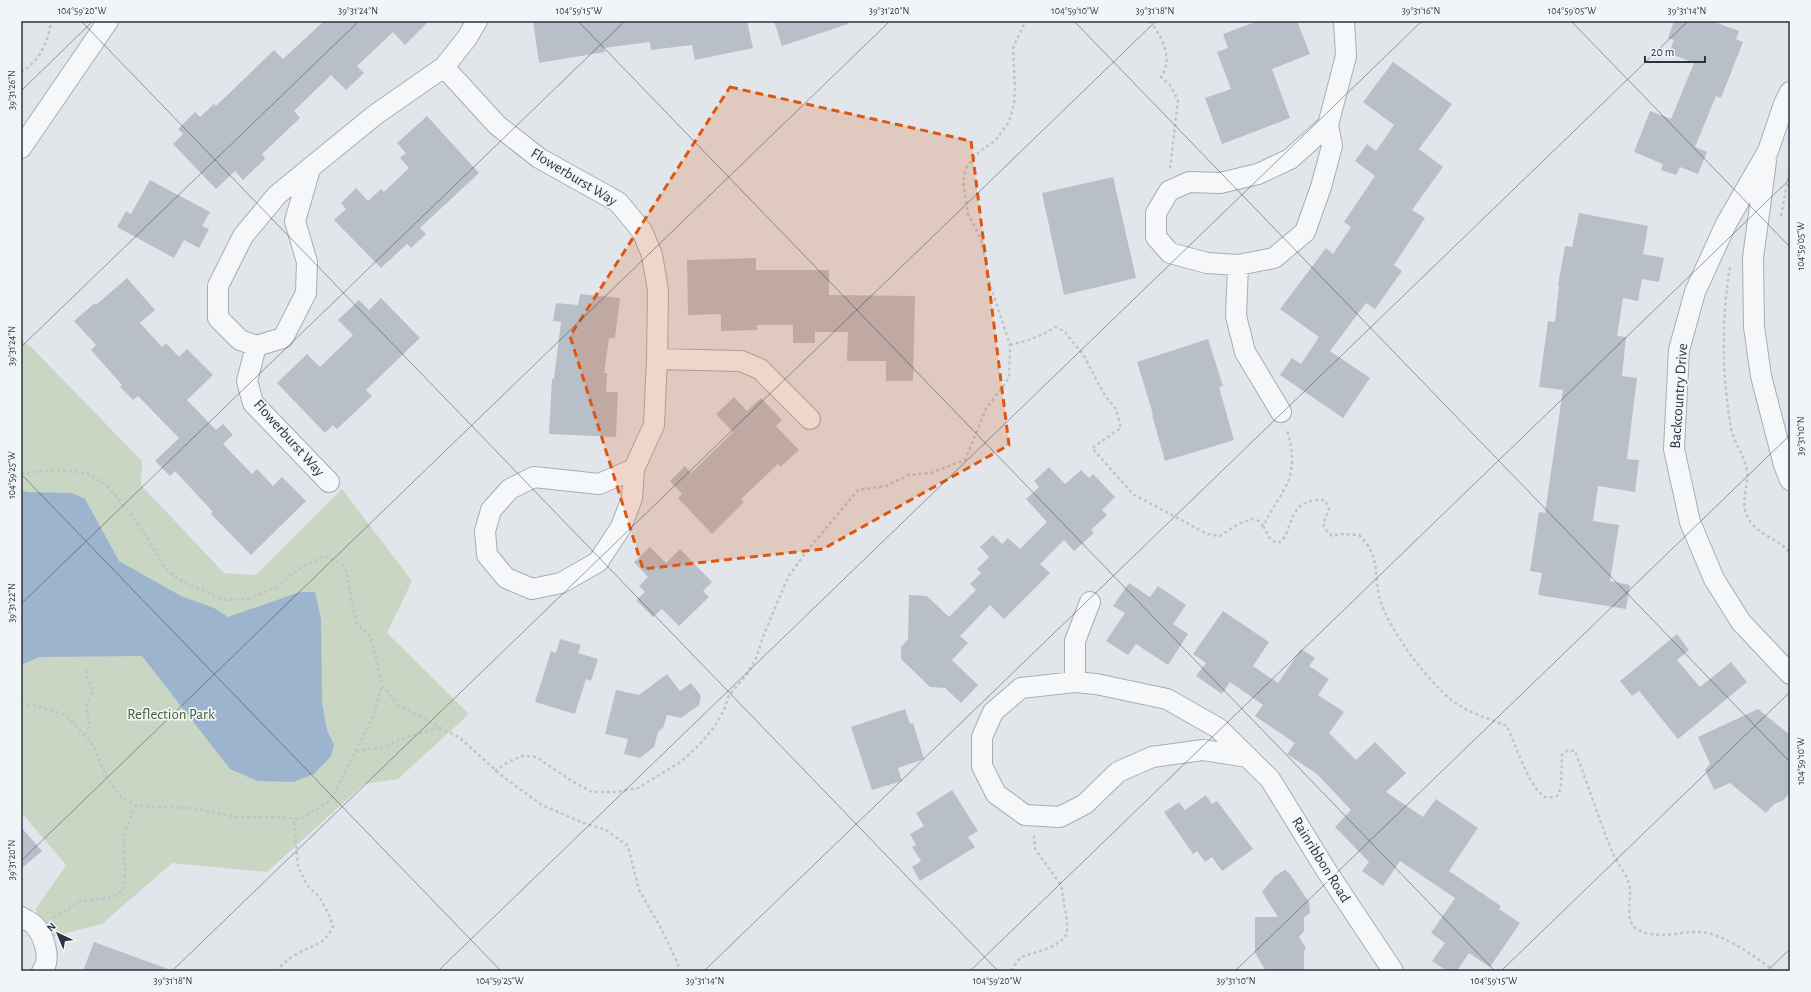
<svg xmlns="http://www.w3.org/2000/svg" width="1811" height="992" font-family="'Alegreya Sans',sans-serif">
	<style>
		.green { fill: #c8d6c3 }
		.water { fill: #9cb4cd }
		.building { fill: #b9bfc9 }
		.lines { fill: none; stroke-linecap: round; stroke-linejoin: round }
		.minor-casing { stroke: #a7adb6; stroke-width: 22 }
		.path { stroke: #c0c4ca; stroke-width: 2.5; stroke-dasharray: 3 3; stroke-linecap: butt }
		.minor { stroke: #f5f7f9; stroke-width: 20 }
		.marked { fill: #de570f; fill-opacity: 0.2; stroke: #de570f; stroke-width: 3; stroke-dasharray: 8 5; stroke-linejoin: round }
		.ticks { fill: none; stroke: #293344; stroke-width: 1; stroke-opacity: 0.45 }
		.labels { text-anchor: middle; dominant-baseline: central; stroke-width: 3.5; stroke-linejoin: round; paint-order: stroke }
		.street-label { font-size: 15px; fill: #293344; stroke: #f2f5f8 }
		.park-label { font-size: 15px; fill: #3e6136; stroke: #f2f5f8 }
		.neatline { fill: none; stroke: #293344; stroke-width: 1.5 }
		.ticks-label { font-size: 10px; text-anchor: middle; fill: #293344 }
	</style>
	<rect width="100%" height="100%" fill="#e2e6eb"/>
	<path class="green" d="M 21,340 L 32,348 L 142,461 L 141,485 L 224,573 L 256,575 L 342,489 L 412,581 L 387,633 L 469,714 L 398,779 L 364,784 L 267,872 L 172,863 L 102,924 L 52,937 L 35,910 L 66,865 L 21,812 Z"/>
	<path class="water" d="M 21,490 L 27,492 L 72,493 L 85,499 L 119,561 L 181,596 L 214,608 L 228,617 L 300,592 L 315,592 L 321,619 L 322,703 L 327,730 L 334,745 L 331,756 L 314,774 L 293,782 L 257,781 L 230,769 L 142,656 L 39,657 L 21,665 Z"/>
	<path class="building" d="M 324,21 L 429,21 L 405,45 L 393,32 L 357,66 L 364,73 L 346,90 L 331,75 L 294,111 L 300,118 L 262,154 L 265,159 L 243,180 L 235,171 L 216,189 L 173,144 L 183,134 L 178,129 L 195,112 L 200,117 L 214,104 L 216,106 L 274,50 L 283,59 Z
		M 533,21 L 747,21 L 753,48 L 695,60 L 692,45 L 651,50 L 650,42 L 604,48 L 605,52 L 539,63 Z
		M 774,21 L 848,21 L 848,24 L 782,46 Z
		M 1258,21 L 1297,21 L 1310,54 L 1272,69 L 1290,118 L 1222,144 L 1205,98 L 1231,89 L 1217,52 L 1228,48 L 1223,34 Z
		M 1674,21 L 1712,21 L 1739,31 L 1736,39 L 1743,42 L 1721,98 L 1716,96 L 1695,147 L 1707,152 L 1698,174 L 1680,167 L 1676,175 L 1661,170 L 1663,164 L 1634,152 L 1650,111 L 1671,119 L 1694,63 L 1669,53 L 1674,40 L 1668,38 Z
		M 1393,62 L 1452,104 L 1419,149 L 1443,167 L 1412,210 L 1425,218 L 1394,265 L 1402,271 L 1375,309 L 1366,303 L 1330,351 L 1370,378 L 1343,418 L 1280,375 L 1292,358 L 1301,364 L 1319,337 L 1280,309 L 1326,248 L 1333,254 L 1351,227 L 1344,222 L 1375,176 L 1355,161 L 1367,144 L 1376,151 L 1394,125 L 1363,102 Z
		M 427,116 L 479,173 L 420,228 L 426,234 L 411,248 L 407,244 L 381,268 L 334,220 L 346,209 L 341,203 L 356,188 L 368,201 L 381,189 L 384,192 L 409,168 L 400,158 L 406,153 L 397,143 Z
		M 1113,177 L 1136,278 L 1064,295 L 1042,193 Z
		M 150,180 L 210,212 L 202,226 L 209,229 L 199,248 L 184,240 L 174,258 L 117,227 L 126,211 L 131,214 Z
		M 1579,213 L 1648,226 L 1643,254 L 1664,258 L 1659,282 L 1642,279 L 1638,301 L 1623,298 L 1617,336 L 1626,337 L 1622,376 L 1637,378 L 1627,459 L 1639,460 L 1635,492 L 1598,486 L 1593,521 L 1619,525 L 1610,581 L 1630,585 L 1626,609 L 1538,595 L 1542,573 L 1530,571 L 1539,512 L 1545,513 L 1563,390 L 1539,387 L 1548,321 L 1555,322 L 1559,286 L 1558,285 L 1565,246 L 1572,247 Z
		M 756,258 L 756,270 L 829,270 L 829,295 L 915,296 L 913,381 L 886,381 L 886,361 L 847,361 L 848,332 L 815,332 L 815,343 L 793,343 L 793,325 L 757,325 L 757,330 L 721,331 L 721,314 L 688,315 L 687,260 Z
		M 127,278 L 155,310 L 140,323 L 162,347 L 166,343 L 179,357 L 187,349 L 213,375 L 187,400 L 216,430 L 223,424 L 233,435 L 223,444 L 252,474 L 257,469 L 273,486 L 282,477 L 306,501 L 251,555 L 211,514 L 213,512 L 175,471 L 170,476 L 155,461 L 179,438 L 138,396 L 133,400 L 120,387 L 122,385 L 91,350 L 96,345 L 74,321 L 95,303 L 96,305 Z
		M 580,294 L 620,298 L 615,338 L 609,338 L 604,373 L 607,373 L 606,392 L 618,392 L 616,437 L 549,434 L 552,379 L 554,379 L 561,322 L 553,321 L 556,303 L 578,305 Z
		M 381,298 L 420,338 L 366,390 L 372,396 L 337,429 L 333,425 L 325,433 L 277,383 L 307,354 L 320,367 L 353,335 L 338,320 L 359,300 L 369,310 Z
		M 1208,339 L 1223,386 L 1219,387 L 1234,440 L 1165,461 L 1152,415 L 1153,414 L 1137,362 Z
		M 734,397 L 747,411 L 761,398 L 782,420 L 776,426 L 799,450 L 780,467 L 778,464 L 741,499 L 744,502 L 712,534 L 678,498 L 682,494 L 670,481 L 685,466 L 691,473 L 733,432 L 716,414 Z
		M 1049,467 L 1065,484 L 1081,470 L 1089,478 L 1093,474 L 1115,497 L 1102,510 L 1107,515 L 1091,530 L 1094,533 L 1074,551 L 1064,540 L 1040,564 L 1050,573 L 1004,619 L 990,605 L 960,636 L 968,643 L 952,660 L 978,685 L 961,703 L 945,688 L 930,687 L 901,659 L 901,647 L 908,639 L 909,595 L 927,596 L 949,617 L 976,590 L 970,584 L 981,573 L 977,569 L 989,557 L 980,547 L 993,535 L 1002,544 L 1008,538 L 1020,549 L 1047,522 L 1026,499 L 1039,487 L 1034,481 Z
		M 650,547 L 666,563 L 680,549 L 712,582 L 703,591 L 709,597 L 679,626 L 662,609 L 653,617 L 636,600 L 645,592 L 639,586 L 648,577 L 634,562 Z
		M 1129,583 L 1150,597 L 1158,586 L 1186,605 L 1173,624 L 1188,634 L 1168,665 L 1136,644 L 1128,655 L 1106,641 L 1125,613 L 1113,606 Z
		M 1223,611 L 1269,642 L 1253,666 L 1278,683 L 1301,649 L 1315,658 L 1309,666 L 1329,679 L 1318,695 L 1344,712 L 1329,733 L 1356,760 L 1375,742 L 1406,773 L 1386,792 L 1423,817 L 1436,799 L 1478,828 L 1449,871 L 1501,906 L 1499,909 L 1520,923 L 1490,967 L 1469,953 L 1457,971 L 1447,971 L 1432,961 L 1445,943 L 1431,933 L 1455,898 L 1400,861 L 1383,886 L 1362,871 L 1369,862 L 1335,827 L 1351,810 L 1317,774 L 1287,754 L 1295,743 L 1255,716 L 1263,705 L 1230,682 L 1222,694 L 1196,676 L 1206,663 L 1193,654 Z
		M 1677,634 L 1689,650 L 1677,660 L 1700,687 L 1731,662 L 1747,682 L 1678,739 L 1639,691 L 1632,696 L 1620,681 Z
		M 560,639 L 581,645 L 578,653 L 598,659 L 591,681 L 586,679 L 575,714 L 535,702 L 551,651 L 556,653 Z
		M 667,674 L 680,691 L 691,683 L 701,696 L 699,705 L 681,718 L 667,715 L 663,728 L 658,732 L 654,747 L 640,758 L 624,754 L 628,739 L 605,734 L 616,690 L 639,695 Z
		M 905,709 L 910,724 L 913,723 L 924,759 L 898,768 L 902,781 L 872,790 L 851,727 Z
		M 1758,709 L 1790,735 L 1790,792 L 1784,800 L 1774,804 L 1766,813 L 1730,783 L 1714,790 L 1705,770 L 1710,764 L 1698,737 Z
		M 952,790 L 978,831 L 968,837 L 975,847 L 920,881 L 912,867 L 921,861 L 912,847 L 916,845 L 910,834 L 924,826 L 916,813 Z
		M 1206,795 L 1212,804 L 1217,801 L 1253,849 L 1222,871 L 1212,857 L 1205,862 L 1197,851 L 1193,854 L 1164,812 L 1179,802 L 1185,810 Z
		M 21,827 L 42,851 L 21,869 Z
		M 1285,870 L 1290,874 L 1309,902 L 1310,913 L 1304,917 L 1304,931 L 1299,937 L 1306,948 L 1304,951 L 1304,971 L 1266,971 L 1255,953 L 1255,917 L 1278,917 L 1262,892 L 1275,876 Z
		M 94,942 L 168,969 L 168,971 L 83,971 Z"/>
	<g class="lines">
		<g class="minor-casing">
			<path id="minor" d="M 444,67 L 497,125 L 539,158 L 618,202 L 642,231 L 652,255 L 658,290 L 657,359 L 654,425 L 634,469 L 599,484 L 534,477 L 510,489 L 491,510 L 485,531 L 487,555 L 506,578 L 532,589 L 561,583 L 598,562 L 621,527 L 632,498 L 634,469
				M 1790,92 L 1784,104 L 1768,151 L 1726,224 L 1695,292 L 1679,350 L 1674,449 L 1690,522 L 1714,579 L 1741,622 L 1790,674
				M 1328,125 L 1290,159 L 1258,174 L 1220,183 L 1189,182 L 1169,191 L 1156,213 L 1156,237 L 1170,253 L 1207,263 L 1238,265 L 1274,258 L 1305,232 L 1321,187 L 1332,146 L 1328,125 L 1346,56 L 1344,21
				M 21,148 L 108,21
				M 1766,161 L 1753,258 L 1754,327 L 1761,376 L 1784,465 L 1790,480
				M 310,169 L 295,221 L 307,262 L 306,293 L 283,338 L 256,346 L 240,340 L 218,318 L 218,286 L 243,236 L 277,195 L 375,115 L 444,67 L 467,38 L 477,21
				M 1238,265 L 1236,316 L 1245,352 L 1281,412
				M 256,346 L 247,381 L 253,403 L 329,482
				M 657,359 L 741,361 L 760,369 L 810,419
				M 1075,682 L 1075,641 L 1090,602
				M 1248,757 L 1203,750 L 1152,757 L 1118,772 L 1085,804 L 1060,817 L 1025,815 L 996,794 L 982,766 L 982,737 L 993,712 L 1021,688 L 1075,682 L 1096,684 L 1167,699 L 1218,728 L 1270,779 L 1326,870 L 1393,971
				M 21,917 C 25,920 32,922 35,926 C 44,936 52,960 42,971"/>
		</g>
		<path class="path" d="M 1150,21 C 1162,37 1174,58 1161,77 L 1170,85 L 1178,100 L 1170,169
			M 21,72 C 40,61 48,42 51,21
			M 1781,216 L 1790,169
			M 1730,267 C 1721,320 1722,375 1731,428 C 1734,443 1745,456 1747,471 C 1749,488 1738,503 1750,521 C 1759,536 1781,539 1790,554
			M 1010,345 C 1027,341 1040,337 1055,327 L 1064,331 L 1083,354 L 1105,396 L 1116,409 L 1121,428 L 1092,448 L 1133,494 L 1207,534 L 1220,536 L 1238,524 L 1252,519 L 1259,521 L 1263,526 C 1284,486 1301,478 1287,430
			M 21,473 L 59,470 L 87,473 L 106,485 L 128,510 L 147,537 L 164,567 L 179,580 L 224,600 L 248,599 L 275,588 L 300,568 L 324,556 L 341,563 L 346,570 L 356,623 L 371,637 L 382,685 L 399,706 L 460,738 L 502,776 L 542,805 L 586,824 L 606,830 L 628,846 L 639,890 L 662,930 L 678,964 L 679,971
			M 1263,526 L 1269,537 L 1276,543 L 1282,541 C 1296,518 1290,499 1325,500 L 1329,509 L 1323,524 L 1326,530 L 1332,536 L 1340,534 L 1359,535 C 1380,556 1374,570 1379,596 C 1386,627 1434,692 1462,707 C 1476,715 1492,720 1507,726 C 1514,742 1529,785 1542,795 C 1547,799 1552,797 1557,796 L 1561,788 L 1562,755 L 1568,750 L 1575,751 C 1588,785 1599,820 1613,854 C 1618,864 1626,873 1629,884 C 1633,897 1623,921 1637,929 C 1657,941 1678,931 1700,932 C 1725,934 1755,957 1775,971
			M 21,703 L 42,707 L 66,715 L 93,745 L 106,776 L 122,798 L 135,805 L 151,807 L 194,808 L 234,817 L 279,817 L 300,819 L 330,801 L 373,717 L 382,686
			M 84,735 C 95,720 84,718 87,704 C 88,700 90,696 93,692 L 87,677 L 87,668
			M 356,751 L 383,747 L 407,737 L 439,728
			M 495,771 L 508,762 L 522,756 L 536,757 L 575,783 L 592,792 L 616,792 L 638,788 L 682,761 L 700,744 L 715,726 L 724,710 L 729,695 L 746,676 L 756,658 L 764,634 L 788,577 L 807,551 L 858,490 L 886,486 L 909,475 L 931,473 L 965,460 L 986,409 L 1009,378 L 1010,345 L 990,284 L 981,239 L 968,214 L 963,182 L 966,168 L 980,151 L 995,141 L 1009,122 L 1014,104 L 1015,88 L 1013,48 L 1023,26 L 1027,21
			M 53,918 L 81,901 L 114,897 L 123,890 C 128,873 122,857 124,840 C 125,828 132,817 135,805
			M 276,971 C 282,965 288,959 295,955 C 312,944 324,947 333,926 L 328,913 L 320,898 L 307,885 L 298,867 L 294,818
			M 1012,971 L 1013,967 L 1021,957 L 1049,948 L 1061,941 L 1067,934 L 1067,921 L 1061,885 L 1035,849 L 1034,835"/>
		<use href="#minor" class="minor"/>
	</g>
	<path class="marked" d="M 730,87 L 971,141 L 1009,445 L 823,549 L 643,569 L 570,336 Z"/>
	<path class="ticks" d="M 81,21 L 998,971M 578,21 L 1495,971M 1074,21 L 1790,762M 1571,21 L 1790,247M 21,91 L 93,21M 21,347 L 359,21M 21,474 L 501,971M 21,604 L 625,21M 21,861 L 890,21M 172,971 L 1156,21M 438,971 L 1422,21M 704,971 L 1688,21M 970,971 L 1790,179M 1235,971 L 1790,435M 1501,971 L 1790,692M 1767,971 L 1790,949"/>
	<g class="labels">
		<g class="street-label">
			<text transform="translate(574 177) rotate(31)">Flowerburst Way</text>
			<text transform="translate(1679 396) rotate(-86)">Backcountry Drive</text>
			<text transform="translate(289 438) rotate(48)">Flowerburst Way</text>
			<text transform="translate(1321 860) rotate(58)">Rainribbon Road</text>
		</g>
		<g class="park-label">
			<text x="171" y="714">Reflection Park</text>
		</g>
	</g>
	<rect width="1811" height="992" fill="none" stroke="#f2f5f8" stroke-width="44"/>
	<g transform="translate(58 934) rotate(316)" stroke="#f2f5f8" stroke-width="3" paint-order="stroke">
	<path d="M0-3L7 15L0 10L-7 15Z" fill="#293344"/>
	<text y="-6" font-size="11" font-weight="bold" text-anchor="middle" fill="#293344">N</text>
	</g>
	<path d="M1645 56v6h60v-6" fill="none" stroke="#293344" stroke-width="2"/>
	<text x="1651" y="56" font-size="12" fill="#293344" stroke="#f2f5f8" stroke-width="3" paint-order="stroke">20 m</text>
	<rect x="22" y="22" width="1767" height="948" class="neatline"/>
	<g class="ticks-label">
		<text x="82" y="14">104°59'20"W</text>
		<text x="358" y="14">39°31'24"N</text>
		<text x="579" y="14">104°59'15"W</text>
		<text x="889" y="14">39°31'20"N</text>
		<text x="1075" y="14">104°59'10"W</text>
		<text x="1155" y="14">39°31'18"N</text>
		<text x="1421" y="14">39°31'16"N</text>
		<text x="1572" y="14">104°59'05"W</text>
		<text x="1687" y="14">39°31'14"N</text>
		<text transform="translate(11 90) rotate(-90)" y="4">39°31'26"N</text>
		<text transform="translate(1800 246) rotate(-90)" y="4">104°59'05"W</text>
		<text transform="translate(11 346) rotate(-90)" y="4">39°31'24"N</text>
		<text transform="translate(1800 436) rotate(-90)" y="4">39°31'10"N</text>
		<text transform="translate(11 475) rotate(-90)" y="4">104°59'25"W</text>
		<text transform="translate(11 603) rotate(-90)" y="4">39°31'22"N</text>
		<text transform="translate(1800 761) rotate(-90)" y="4">104°59'10"W</text>
		<text transform="translate(11 860) rotate(-90)" y="4">39°31'20"N</text>
		<text x="173" y="984">39°31'18"N</text>
		<text x="500" y="984">104°59'25"W</text>
		<text x="705" y="984">39°31'14"N</text>
		<text x="997" y="984">104°59'20"W</text>
		<text x="1236" y="984">39°31'10"N</text>
		<text x="1494" y="984">104°59'15"W</text>
	</g>
</svg>
